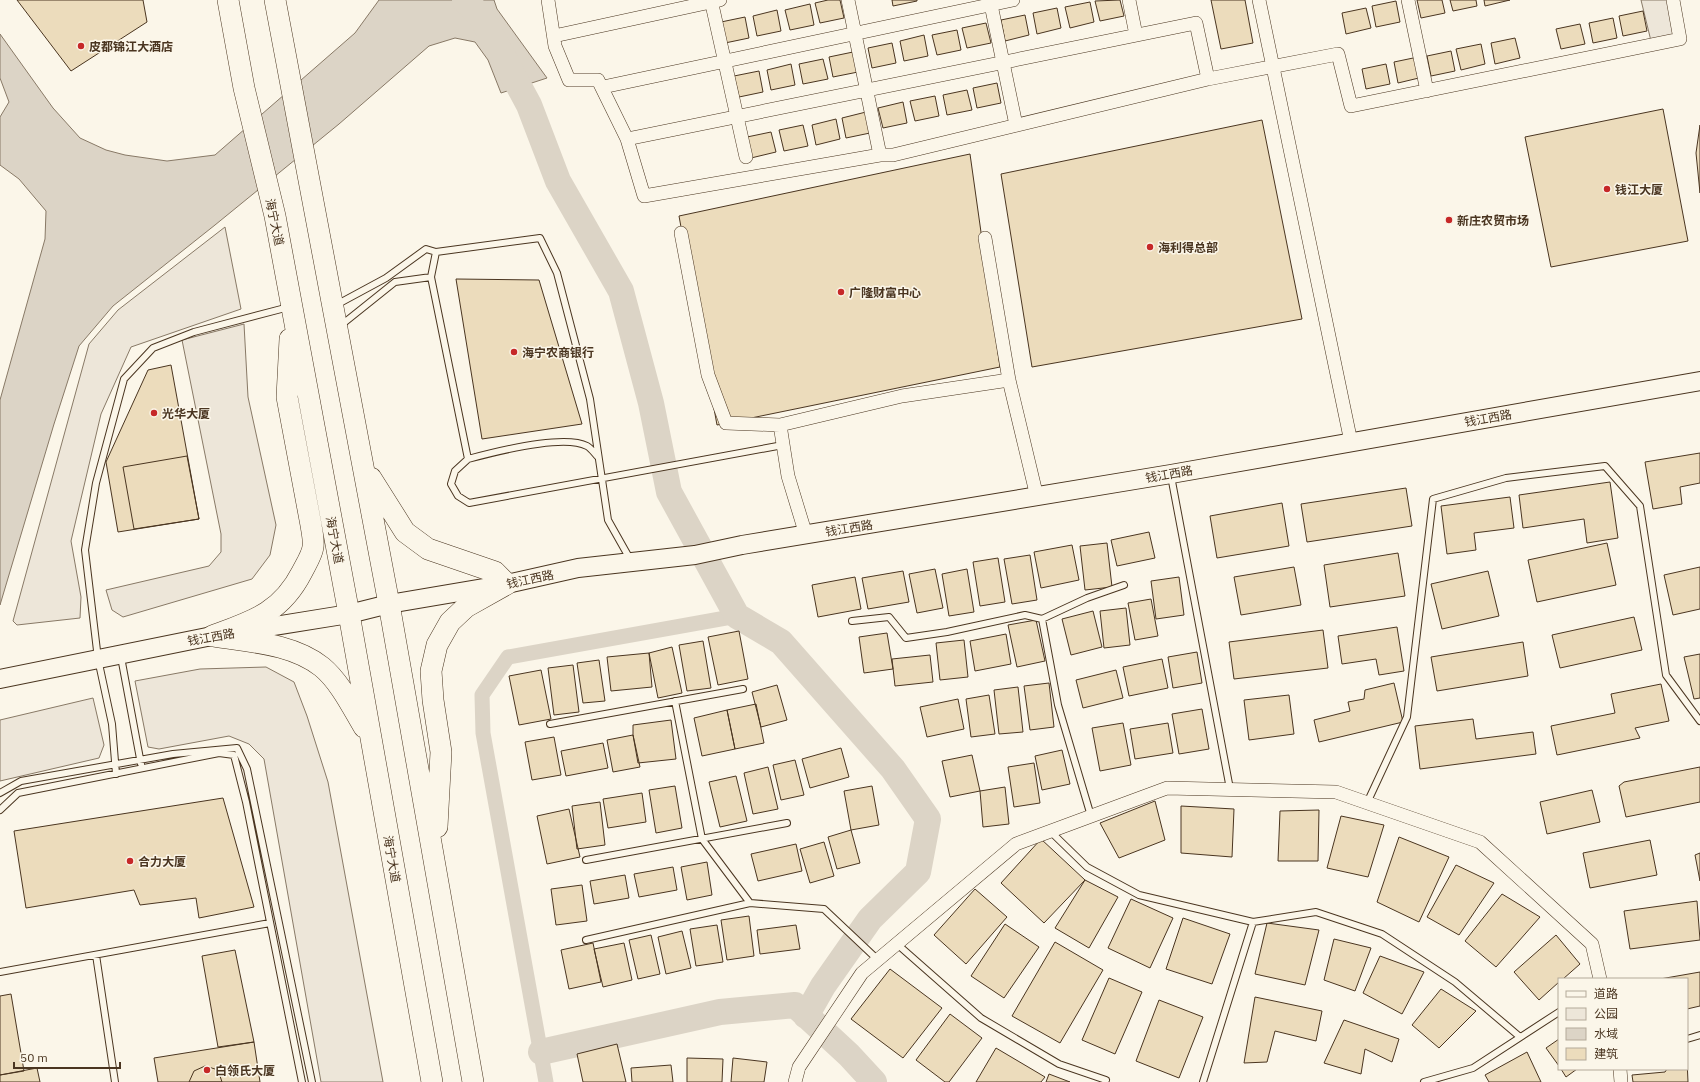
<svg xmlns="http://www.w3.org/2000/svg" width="1700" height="1082" font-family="'IBM Plex Sans','Noto Sans SC',sans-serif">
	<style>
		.green { fill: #ede6d9; stroke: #887966 }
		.water { fill: #dcd4c6; stroke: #887966 }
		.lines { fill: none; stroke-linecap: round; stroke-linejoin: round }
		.canal { stroke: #dcd4c6; stroke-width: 15 }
		.river { stroke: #dcd4c6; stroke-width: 26 }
		.building { fill: #ecdcbc; stroke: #4a3520 }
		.service-casing { stroke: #4a3520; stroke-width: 8 }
		.minor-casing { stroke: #4a3520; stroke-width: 14 }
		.secondary-casing { stroke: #4a3520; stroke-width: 20 }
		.trunk-casing { stroke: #4a3520; stroke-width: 22 }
		.service { stroke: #fbf6e9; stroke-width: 6 }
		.minor { stroke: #fbf6e9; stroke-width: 13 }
		.secondary { stroke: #fbf6e9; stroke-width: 18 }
		.trunk { stroke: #fbf6e9; stroke-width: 21 }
		.poi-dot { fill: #c62828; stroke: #fbf6e9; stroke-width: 1.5 }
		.labels { text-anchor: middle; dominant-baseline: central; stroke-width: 3; stroke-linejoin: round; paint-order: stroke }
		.poi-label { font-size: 12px; font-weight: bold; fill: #4a3520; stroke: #fbf6e9; text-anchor: start }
		.street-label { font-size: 12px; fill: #4a3520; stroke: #fbf6e9 }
	</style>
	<rect width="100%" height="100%" fill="#fbf6e9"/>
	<path class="green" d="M 1641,0 L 1667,0 L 1676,36 L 1651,41 Z
		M 225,227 L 241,309 L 131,347 L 101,414 L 71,541 L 81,597 L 80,618 L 17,625 L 13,621 L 89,344 L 118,310 Z
		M 244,324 L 248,397 L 276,525 L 270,555 L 252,579 L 123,617 L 112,610 L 106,590 L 209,566 L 221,552 L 221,534 L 182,340 Z
		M 266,667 L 294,682 L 307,716 L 328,782 L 383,1082 L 321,1082 L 264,759 L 249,744 L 229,736 L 159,749 L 148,747 L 135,681 L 200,669 Z
		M 93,698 L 104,745 L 99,758 L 0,781 L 0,720 Z"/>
	<path class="water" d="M 379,0 L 494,0 L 497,9 L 547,78 L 501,93 L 488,60 L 475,42 L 455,38 L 429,46 L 339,124 L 215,225 L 113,306 L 79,346 L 54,424 L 0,605 L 0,400 L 45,239 L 46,211 L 19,179 L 0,165 L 0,117 L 9,102 L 0,78 L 0,34 L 53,108 L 80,138 L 106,150 L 125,155 L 167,161 L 215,155 L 355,33 Z"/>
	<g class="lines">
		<path class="canal" d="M 546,1082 L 483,733 L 482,695 L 508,657 L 737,616"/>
		<path class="river" d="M 465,0 L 482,18 L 529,105 L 558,181 L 621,291 L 651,403 L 669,492 L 737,616 L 781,642 L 893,769 L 928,819 L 918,872 L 870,919 L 823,986 L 806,1016
			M 541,1052 L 720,1012 L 795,1005 L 849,1055 L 874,1082"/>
	</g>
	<path class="building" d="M 17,0 L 143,0 L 147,22 L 71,71 Z
		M 828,0 L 840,0 L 844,18 L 820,23 L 815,3 Z
		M 892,0 L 917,0 L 917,1 L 893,6 Z
		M 1120,0 L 1124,16 L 1100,21 L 1095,1 Z
		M 1211,0 L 1245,0 L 1253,43 L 1221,49 Z
		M 1417,0 L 1442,0 L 1445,13 L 1421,18 Z
		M 1450,0 L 1476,0 L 1477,6 L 1453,11 Z
		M 1484,0 L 1510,0 L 1485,6 Z
		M 1396,1 L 1400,22 L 1376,27 L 1372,6 Z
		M 1090,2 L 1094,22 L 1070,28 L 1065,7 Z
		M 810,4 L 814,25 L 790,30 L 785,10 Z
		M 1057,8 L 1061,28 L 1037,34 L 1033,13 Z
		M 1366,8 L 1371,28 L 1346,34 L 1342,13 Z
		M 777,10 L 781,31 L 757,36 L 753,16 Z
		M 1643,11 L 1647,31 L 1623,36 L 1619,16 Z
		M 1025,15 L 1029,35 L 1005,41 L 1001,20 Z
		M 745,17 L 749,38 L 725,43 L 721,22 Z
		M 1613,18 L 1617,38 L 1593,43 L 1589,23 Z
		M 986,23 L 991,43 L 967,48 L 962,28 Z
		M 1580,24 L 1585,44 L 1561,49 L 1556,29 Z
		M 957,30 L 961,50 L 937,55 L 932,35 Z
		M 924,35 L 928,56 L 904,61 L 900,41 Z
		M 1515,38 L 1520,58 L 1495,64 L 1491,43 Z
		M 892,43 L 896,63 L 872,68 L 868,48 Z
		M 1481,44 L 1485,64 L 1461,70 L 1456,49 Z
		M 1451,51 L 1455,71 L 1431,76 L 1427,56 Z
		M 853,52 L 858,72 L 833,77 L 829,57 Z
		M 1418,57 L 1423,77 L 1398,83 L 1394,62 Z
		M 823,59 L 828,79 L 803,84 L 799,64 Z
		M 791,64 L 795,85 L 771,90 L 767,70 Z
		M 1386,64 L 1390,84 L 1366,89 L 1362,69 Z
		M 759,71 L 763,92 L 739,97 L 734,76 Z
		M 997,83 L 1001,103 L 977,108 L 973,88 Z
		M 967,90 L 972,110 L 947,115 L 943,95 Z
		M 935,96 L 939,116 L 915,121 L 910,101 Z
		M 903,102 L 907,123 L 883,128 L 878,108 Z
		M 1663,109 L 1688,241 L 1551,267 L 1525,137 Z
		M 866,112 L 870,133 L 846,138 L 842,118 Z
		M 836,119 L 840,139 L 816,145 L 812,125 Z
		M 1262,120 L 1302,319 L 1032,367 L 1001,174 Z
		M 803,125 L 808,146 L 784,151 L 779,130 Z
		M 1700,125 L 1700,193 L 1696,153 Z
		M 771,132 L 776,152 L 751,158 L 747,137 Z
		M 970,154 L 1000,367 L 717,425 L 679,216 Z
		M 456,279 L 539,280 L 582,424 L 482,439 Z
		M 171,365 L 199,519 L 118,532 L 106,462 L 148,370 Z
		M 1700,453 L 1700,483 L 1680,487 L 1682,504 L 1653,509 L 1645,462 Z
		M 187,456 L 199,519 L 134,529 L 123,467 Z
		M 1610,482 L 1618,538 L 1587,543 L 1584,519 L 1523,528 L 1519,495 Z
		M 1406,488 L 1412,526 L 1307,542 L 1301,504 Z
		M 1510,497 L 1514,528 L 1474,533 L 1476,550 L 1447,554 L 1441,506 Z
		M 1282,503 L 1289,546 L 1217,558 L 1210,516 Z
		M 1149,532 L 1155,558 L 1117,566 L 1111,540 Z
		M 1107,543 L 1112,587 L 1085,590 L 1080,546 Z
		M 1607,543 L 1616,585 L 1537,602 L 1528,560 Z
		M 1072,545 L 1079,580 L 1041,588 L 1034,552 Z
		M 1398,553 L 1405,596 L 1330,607 L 1324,565 Z
		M 1030,555 L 1037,600 L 1012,604 L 1004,559 Z
		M 998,558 L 1005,602 L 980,606 L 973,562 Z
		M 1294,567 L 1301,605 L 1241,615 L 1234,577 Z
		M 1700,567 L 1700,609 L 1673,615 L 1664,575 Z
		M 935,569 L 943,608 L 917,613 L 909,574 Z
		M 967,569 L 974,612 L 949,616 L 942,574 Z
		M 903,571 L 909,602 L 868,609 L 862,578 Z
		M 1488,571 L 1499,616 L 1442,629 L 1431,584 Z
		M 855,577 L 861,609 L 818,617 L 812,585 Z
		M 1179,577 L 1184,615 L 1156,619 L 1151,581 Z
		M 1151,599 L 1158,636 L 1135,640 L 1128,603 Z
		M 1126,608 L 1130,645 L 1104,648 L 1100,611 Z
		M 1093,611 L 1102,647 L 1071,655 L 1062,619 Z
		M 1634,617 L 1642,650 L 1560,668 L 1552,635 Z
		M 1036,620 L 1045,661 L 1017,667 L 1008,625 Z
		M 1397,627 L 1404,671 L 1379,675 L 1376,659 L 1342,664 L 1338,636 Z
		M 1323,630 L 1328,668 L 1234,679 L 1229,642 Z
		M 739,631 L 748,679 L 718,685 L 708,637 Z
		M 887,633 L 893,669 L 864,673 L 859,637 Z
		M 1006,634 L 1011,664 L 975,671 L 970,641 Z
		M 964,640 L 968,677 L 940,680 L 936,643 Z
		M 703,641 L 711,688 L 687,691 L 679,645 Z
		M 1523,642 L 1528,676 L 1437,691 L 1431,657 Z
		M 672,647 L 682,693 L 658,698 L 649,653 Z
		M 1197,652 L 1202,683 L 1173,688 L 1168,657 Z
		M 649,653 L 652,687 L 611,691 L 607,657 Z
		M 1700,654 L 1700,698 L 1694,699 L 1684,657 Z
		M 930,655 L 933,682 L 895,686 L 892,659 Z
		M 1162,659 L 1168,688 L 1129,696 L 1123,667 Z
		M 599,660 L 605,701 L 583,703 L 577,663 Z
		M 573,665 L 579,712 L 554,715 L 548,668 Z
		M 541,670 L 551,719 L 519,725 L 509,676 Z
		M 1116,670 L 1123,698 L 1083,708 L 1076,680 Z
		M 1049,683 L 1054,727 L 1030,730 L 1024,686 Z
		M 1394,683 L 1403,722 L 1319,742 L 1314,720 L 1350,711 L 1348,702 L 1364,699 L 1365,690 Z
		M 1661,684 L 1669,721 L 1635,728 L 1640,738 L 1557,755 L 1551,726 L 1615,713 L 1611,694 Z
		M 777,685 L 787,720 L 761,727 L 752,692 Z
		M 1018,687 L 1023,732 L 999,734 L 994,690 Z
		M 989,695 L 995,734 L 971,737 L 966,699 Z
		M 1289,695 L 1294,734 L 1249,740 L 1244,700 Z
		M 958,699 L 964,729 L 927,737 L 920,707 Z
		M 756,704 L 764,743 L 735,749 L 727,710 Z
		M 1202,709 L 1209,749 L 1179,754 L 1172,714 Z
		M 727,710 L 735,749 L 702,756 L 694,718 Z
		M 1473,719 L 1476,739 L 1533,732 L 1536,754 L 1420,769 L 1415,726 Z
		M 671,720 L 676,759 L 638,763 L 633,735 L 633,725 Z
		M 1123,723 L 1131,765 L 1100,771 L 1092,728 Z
		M 1168,723 L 1173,753 L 1135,759 L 1130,729 Z
		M 633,735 L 640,767 L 613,772 L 607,740 Z
		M 554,737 L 561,775 L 532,780 L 525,742 Z
		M 603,743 L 608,768 L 566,776 L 561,751 Z
		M 841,748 L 849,777 L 810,788 L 802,759 Z
		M 1062,750 L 1070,784 L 1042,790 L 1035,756 Z
		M 972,755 L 980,791 L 950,797 L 942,761 Z
		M 795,760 L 804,795 L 781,800 L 773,765 Z
		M 1034,763 L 1040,803 L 1014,807 L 1008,767 Z
		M 768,767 L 778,809 L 753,814 L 744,773 Z
		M 1700,767 L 1700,802 L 1626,817 L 1619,786 L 1624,782 Z
		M 736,776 L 747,821 L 720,827 L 709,782 Z
		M 675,786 L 682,828 L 656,833 L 649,790 Z
		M 872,786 L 879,825 L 851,830 L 844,791 Z
		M 1005,787 L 1009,824 L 983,827 L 980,791 Z
		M 1592,790 L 1600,822 L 1547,834 L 1540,802 Z
		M 642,793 L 646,822 L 608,828 L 603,799 Z
		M 223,798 L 254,907 L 199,918 L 196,898 L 140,905 L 134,890 L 26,908 L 14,831 Z
		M 1155,801 L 1165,840 L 1119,858 L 1100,823 Z
		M 600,802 L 605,845 L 577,849 L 572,806 Z
		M 1181,806 L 1234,809 L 1232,857 L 1181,853 Z
		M 569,809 L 580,857 L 547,864 L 537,816 Z
		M 1319,810 L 1318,861 L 1278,861 L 1280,811 Z
		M 1341,816 L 1384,825 L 1368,877 L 1327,868 Z
		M 851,830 L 860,863 L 837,869 L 828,837 Z
		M 1399,837 L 1449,857 L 1419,922 L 1377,902 Z
		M 1041,839 L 1085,880 L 1044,923 L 1001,883 Z
		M 1650,840 L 1657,875 L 1590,888 L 1583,853 Z
		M 824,842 L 834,876 L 810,883 L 800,849 Z
		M 796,844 L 802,871 L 758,881 L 751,854 Z
		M 1700,853 L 1700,881 L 1695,855 Z
		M 707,862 L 712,895 L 687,900 L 681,867 Z
		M 1456,865 L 1494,883 L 1459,935 L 1427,917 Z
		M 673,867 L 677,890 L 639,897 L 634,874 Z
		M 625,875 L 629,898 L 594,904 L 590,881 Z
		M 1085,880 L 1118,897 L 1089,948 L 1055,928 Z
		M 582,885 L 587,921 L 556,925 L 551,889 Z
		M 975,889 L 1007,917 L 966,964 L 934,935 Z
		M 1502,894 L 1540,917 L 1496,967 L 1465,941 Z
		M 1131,899 L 1173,918 L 1150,968 L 1108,948 Z
		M 1697,901 L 1700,940 L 1630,949 L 1624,911 Z
		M 749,916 L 754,956 L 727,960 L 721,920 Z
		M 1183,918 L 1230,934 L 1212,984 L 1166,969 Z
		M 1267,923 L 1319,930 L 1305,985 L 1255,974 Z
		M 1005,924 L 1039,947 L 1004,998 L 971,976 Z
		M 717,925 L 723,962 L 696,966 L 690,929 Z
		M 796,925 L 800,949 L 760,954 L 757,930 Z
		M 682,931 L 691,968 L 666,974 L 658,937 Z
		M 651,935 L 660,974 L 638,979 L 629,940 Z
		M 1556,935 L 1580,964 L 1563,979 L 1559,979 L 1559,982 L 1539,1000 L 1514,972 Z
		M 1334,939 L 1371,948 L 1355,991 L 1324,980 Z
		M 1055,942 L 1103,970 L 1060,1043 L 1012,1016 Z
		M 593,943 L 601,982 L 569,989 L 561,950 Z
		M 624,943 L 632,980 L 603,987 L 594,949 Z
		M 235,950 L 254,1042 L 218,1047 L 202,956 Z
		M 1380,956 L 1424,972 L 1402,1014 L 1363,993 Z
		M 890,969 L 942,1008 L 903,1058 L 851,1019 Z
		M 1700,972 L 1700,1006 L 1687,1009 L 1687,979 L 1660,979 Z
		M 1109,978 L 1142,992 L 1115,1054 L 1082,1040 Z
		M 1441,989 L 1476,1011 L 1439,1048 L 1412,1025 Z
		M 11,994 L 24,1071 L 0,1075 L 0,996 Z
		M 1255,997 L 1322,1011 L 1316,1041 L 1275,1031 L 1267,1062 L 1244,1063 Z
		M 1159,1000 L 1203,1017 L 1179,1078 L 1136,1061 Z
		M 950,1014 L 982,1038 L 949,1082 L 945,1082 L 916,1060 Z
		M 1344,1020 L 1399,1039 L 1392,1062 L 1365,1049 L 1361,1074 L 1324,1063 Z
		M 1559,1039 L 1559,1066 L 1546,1048 Z
		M 254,1042 L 260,1082 L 158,1082 L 154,1058 Z
		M 617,1044 L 626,1082 L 583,1082 L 577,1054 Z
		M 996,1048 L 1045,1077 L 1041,1082 L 976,1082 Z
		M 1527,1052 L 1541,1082 L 1489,1082 L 1485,1075 Z
		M 687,1058 L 723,1059 L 722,1082 L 687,1082 Z
		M 733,1058 L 767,1062 L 764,1082 L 731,1082 Z
		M 1687,1059 L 1688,1082 L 1633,1082 L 1632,1075 L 1665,1072 L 1667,1069 L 1687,1069 Z
		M 671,1065 L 673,1082 L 632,1082 L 631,1068 Z
		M 205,1066 L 215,1069 L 219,1073 L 222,1082 L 189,1082 L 194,1071 Z
		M 37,1068 L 40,1082 L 0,1082 L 0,1075 Z
		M 1561,1069 L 1577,1069 L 1566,1077 Z
		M 1049,1074 L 1070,1082 L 1046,1082 Z"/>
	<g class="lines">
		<g class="service-casing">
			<path id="service" d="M 336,305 L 386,278 L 426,249 L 436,252
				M 340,326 L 395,282 L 431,277
				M 468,459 C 494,452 564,434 587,446 C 591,448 595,454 598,457
				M 1171,476 L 1230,789
				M 630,559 L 608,520 L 590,399 L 557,273 L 540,238 L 436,252 L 431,277 L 468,459 L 455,471 L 451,484 L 458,496 L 469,503 C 574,483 679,464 783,445
				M 1042,619 L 1058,705 L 1091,816
				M 852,621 L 889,617 L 906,638 L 947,632 L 1025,615 L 1042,619 L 1087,598 L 1124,585
				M 121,657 L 141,764
				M 675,701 L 702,839 L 750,903 L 824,909 L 877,959
				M 550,724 L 743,689
				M 116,774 L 112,724 L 98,659 L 85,550 L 96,483 L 124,379 L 153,348 L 194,332 L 289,307
				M 0,793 L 21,781 L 173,754 L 237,748 L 247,769 L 312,1082
				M 1367,803 L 1407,717 L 1433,499 L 1506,478 L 1605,466 L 1640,506 L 1666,675 L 1700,721
				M 0,810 L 18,793 L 219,753 L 234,755 L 246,802 L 302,1082
				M 1050,831 L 1087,867 L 1139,895 L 1253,922
				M 586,860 L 787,823
				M 586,940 L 750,903
				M 897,944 L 981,1018 L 1059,1064 L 1106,1080
				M 96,955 L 115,1082
				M 0,972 L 270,923
				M 1687,1039 L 1700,1035
				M 1203,1082 L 1253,922 L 1316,912 L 1382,934 L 1455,982 L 1520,1037
				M 1424,1082 L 1473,1068 L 1559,1012"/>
		</g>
		<g class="minor-casing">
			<path id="minor" d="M 548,0 L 555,46 L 569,80 L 598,80 L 627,139 L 644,196 L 880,155
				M 711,0 L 746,157
				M 848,0 L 880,155 L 893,155 L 1208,79 L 1338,54 L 1351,106 L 1680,39 L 1673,0
				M 990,0 L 1016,125
				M 1129,0 L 1136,35
				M 1259,0 L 1351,442
				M 1408,0 L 1427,91
				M 554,36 L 720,0
				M 603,87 L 1013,0
				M 627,139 L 1196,23 L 1208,79
				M 681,233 L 708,375 L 726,423 L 780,425 L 902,396 L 1009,380
				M 985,238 L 1009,380 L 1037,497
				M 780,425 L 788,476 L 806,535
				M 1620,1069 L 1621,1082
				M 795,1082 L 799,1067 L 862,973 L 1016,844 L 1167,788 L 1336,792 L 1480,842 L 1592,944 L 1600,979"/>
		</g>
		<g class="secondary-casing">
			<path id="secondary" d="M 0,679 L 212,636 L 349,614 L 389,604 L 507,584 L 578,568 L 695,555 L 742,545 L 1171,474 L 1700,381"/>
		</g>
		<g class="trunk-casing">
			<path id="trunk" d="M 228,0 L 244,88 L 275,216 L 349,614 L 432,1082
				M 275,0 L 389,604 L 473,1082
				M 371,478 L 405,532 L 428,549 L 495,572 L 507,584 L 466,607 L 450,622 L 437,645 L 431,671 L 433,700 L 441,752 L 437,827
				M 212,636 C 253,621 281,613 302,572 C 306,564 312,555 313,547 C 314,540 312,532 311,525 L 287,397 L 290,339
				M 213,636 C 249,642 292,643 322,667 C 340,682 352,707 364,727"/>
		</g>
		<use href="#service" class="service"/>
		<use href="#minor" class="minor"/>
		<use href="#secondary" class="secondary"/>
		<use href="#trunk" class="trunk"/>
	</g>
	<g class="poi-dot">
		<circle cx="81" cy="46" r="4"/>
		<circle cx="1607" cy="189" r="4"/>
		<circle cx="1449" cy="220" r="4"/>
		<circle cx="1150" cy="247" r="4"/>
		<circle cx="841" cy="292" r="4"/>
		<circle cx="514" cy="352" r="4"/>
		<circle cx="154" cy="413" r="4"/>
		<circle cx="130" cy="861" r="4"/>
		<circle cx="207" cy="1070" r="4"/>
	</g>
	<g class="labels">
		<g class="poi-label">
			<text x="89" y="46">皮都锦江大酒店</text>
			<text x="1615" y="189">钱江大厦</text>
			<text x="1457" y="220">新庄农贸市场</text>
			<text x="1158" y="247">海利得总部</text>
			<text x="849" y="292">广隆财富中心</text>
			<text x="522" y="352">海宁农商银行</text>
			<text x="162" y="413">光华大厦</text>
			<text x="138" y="861">合力大厦</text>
			<text x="215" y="1070">白领氏大厦</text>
		</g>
		<g class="street-label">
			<text transform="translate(275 222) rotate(78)">海宁大道</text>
			<text transform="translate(1488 418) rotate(-10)">钱江西路</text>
			<text transform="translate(1169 474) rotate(-10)">钱江西路</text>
			<text transform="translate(849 528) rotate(-9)">钱江西路</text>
			<text transform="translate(335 540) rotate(79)">海宁大道</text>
			<text transform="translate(530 579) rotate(-12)">钱江西路</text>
			<text transform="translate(211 637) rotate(-10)">钱江西路</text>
			<text transform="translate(392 859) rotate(80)">海宁大道</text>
		</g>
	</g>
	<rect x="1558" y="978" width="130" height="92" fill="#fbf6e9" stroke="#b4a999"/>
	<rect x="1566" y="991" width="20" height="6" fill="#fbf6e9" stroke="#b4a999"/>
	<text x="1594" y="998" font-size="12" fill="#4a3520">道路</text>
	<rect x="1566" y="1008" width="20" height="12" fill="#ede6d9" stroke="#b4a999"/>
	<text x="1594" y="1018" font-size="12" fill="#4a3520">公园</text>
	<rect x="1566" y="1028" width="20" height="12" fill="#dcd4c6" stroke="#b4a999"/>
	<text x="1594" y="1038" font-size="12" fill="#4a3520">水域</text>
	<rect x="1566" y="1048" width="20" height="12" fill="#ecdcbc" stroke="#b4a999"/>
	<text x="1594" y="1058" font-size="12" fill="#4a3520">建筑</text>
	<path d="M14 1062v6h106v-6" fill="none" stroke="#4a3520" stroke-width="2"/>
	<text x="20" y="1062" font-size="12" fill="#4a3520" stroke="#fbf6e9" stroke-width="3" paint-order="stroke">50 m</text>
</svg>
